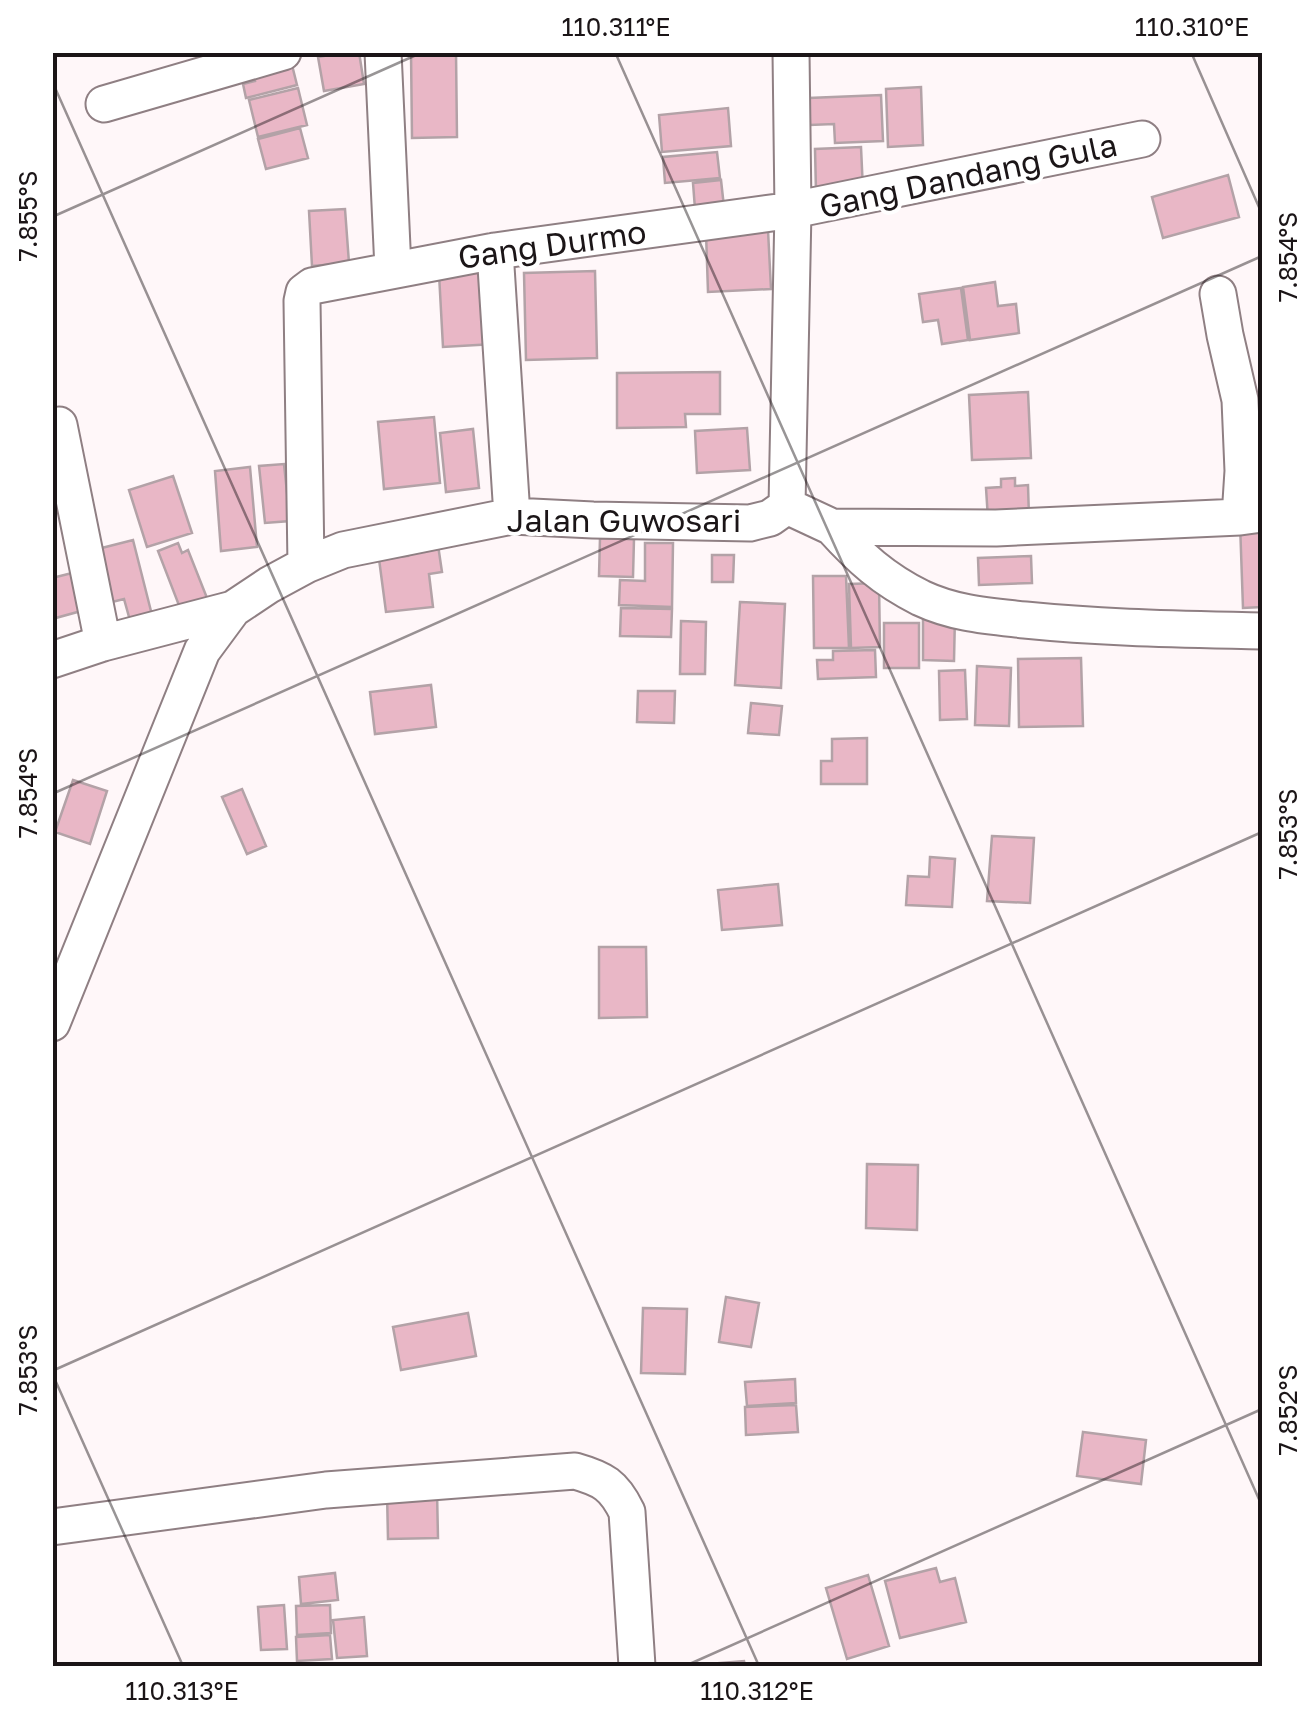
<svg xmlns="http://www.w3.org/2000/svg" width="1315" height="1719" font-family="'Golos Text',sans-serif">
	<style>
		.building { fill: #e9b7c6; stroke: #b3a2a7; stroke-width: 2.5 }
		.lines { fill: none; stroke-linecap: round; stroke-linejoin: round }
		.minor-casing { stroke: #8f7f83; stroke-width: 39 }
		.minor { stroke: #fff; stroke-width: 35 }
		.ticks { fill: none; stroke: #1b1517; stroke-width: 2.5; stroke-opacity: 0.45 }
		.labels { text-anchor: middle; dominant-baseline: central; stroke-width: 8; stroke-linejoin: round; paint-order: stroke }
		.street-label { font-size: 32px; fill: #1b1517; stroke: #fff }
		.neatline { fill: none; stroke: #1b1517; stroke-width: 4 }
		.ticks-label { font-size: 25px; text-anchor: middle; fill: #1b1517 }
	</style>
	<rect width="100%" height="100%" fill="#fff7f9"/>
	<path class="building" d="M 347,52 L 359,52 L 364,84 L 324,91 L 318,57 Z
		M 411,52 L 456,52 L 457,137 L 412,138 Z
		M 290,57 L 297,85 L 246,98 L 243,84 L 255,81 L 252,66 Z
		M 921,87 L 923,145 L 888,147 L 886,89 Z
		M 298,88 L 307,125 L 258,137 L 249,100 Z
		M 881,95 L 883,141 L 835,143 L 834,124 L 810,125 L 809,98 Z
		M 728,108 L 731,146 L 662,152 L 659,115 Z
		M 300,128 L 308,158 L 266,169 L 258,139 Z
		M 861,147 L 863,190 L 816,192 L 815,149 Z
		M 717,152 L 720,178 L 665,183 L 663,157 Z
		M 1228,175 L 1239,217 L 1163,238 L 1152,197 Z
		M 721,180 L 724,207 L 695,209 L 693,183 Z
		M 345,209 L 349,263 L 312,266 L 309,211 Z
		M 768,230 L 771,289 L 708,292 L 706,233 Z
		M 489,271 L 494,344 L 443,347 L 439,274 Z
		M 595,271 L 597,358 L 526,360 L 524,273 Z
		M 995,282 L 998,306 L 1016,304 L 1019,333 L 970,340 L 963,287 Z
		M 961,288 L 968,340 L 942,344 L 938,320 L 923,322 L 919,294 Z
		M 720,372 L 720,414 L 685,414 L 686,427 L 617,428 L 617,373 Z
		M 1028,392 L 1031,458 L 972,460 L 969,395 Z
		M 434,417 L 440,483 L 384,489 L 378,422 Z
		M 747,428 L 750,470 L 697,473 L 695,431 Z
		M 473,429 L 479,488 L 446,492 L 440,433 Z
		M 284,464 L 290,521 L 265,523 L 259,466 Z
		M 250,467 L 257,547 L 221,551 L 215,471 Z
		M 173,476 L 192,533 L 147,547 L 129,490 Z
		M 1015,478 L 1015,486 L 1028,485 L 1029,517 L 988,519 L 986,488 L 1001,487 L 1001,479 Z
		M 1262,522 L 1262,607 L 1243,608 L 1240,523 Z
		M 600,538 L 634,539 L 633,577 L 599,576 Z
		M 133,540 L 153,619 L 131,624 L 124,599 L 104,604 L 90,551 Z
		M 178,543 L 182,553 L 188,550 L 207,598 L 180,608 L 158,551 Z
		M 645,543 L 673,543 L 672,607 L 619,605 L 620,580 L 645,581 Z
		M 438,545 L 442,572 L 429,574 L 433,607 L 386,612 L 379,559 L 408,556 L 407,549 Z
		M 712,555 L 734,555 L 733,582 L 712,582 Z
		M 1031,556 L 1032,583 L 979,585 L 978,558 Z
		M 72,573 L 81,611 L 52,619 L 52,578 Z
		M 813,576 L 846,576 L 849,648 L 814,648 Z
		M 879,583 L 880,647 L 851,648 L 849,584 Z
		M 740,602 L 785,604 L 781,688 L 735,685 Z
		M 621,608 L 672,609 L 671,637 L 620,636 Z
		M 923,615 L 955,615 L 954,661 L 923,660 Z
		M 681,621 L 706,622 L 705,674 L 680,674 Z
		M 884,623 L 919,623 L 919,668 L 884,668 Z
		M 875,650 L 876,677 L 818,679 L 817,660 L 833,660 L 833,651 Z
		M 1081,658 L 1083,726 L 1019,727 L 1018,659 Z
		M 977,666 L 1011,668 L 1009,726 L 975,725 Z
		M 965,670 L 967,719 L 940,720 L 939,671 Z
		M 431,685 L 436,727 L 375,734 L 370,692 Z
		M 638,691 L 675,691 L 674,723 L 637,722 Z
		M 751,703 L 782,706 L 779,735 L 748,733 Z
		M 867,738 L 867,784 L 821,784 L 821,761 L 832,761 L 832,739 Z
		M 73,780 L 107,791 L 90,844 L 55,832 Z
		M 242,789 L 266,846 L 247,854 L 222,797 Z
		M 992,836 L 1034,838 L 1030,903 L 987,901 Z
		M 930,857 L 955,859 L 952,907 L 906,905 L 908,876 L 929,877 Z
		M 778,884 L 782,925 L 722,930 L 718,890 Z
		M 599,947 L 646,947 L 647,1017 L 599,1018 Z
		M 867,1164 L 918,1165 L 917,1230 L 866,1228 Z
		M 726,1297 L 759,1303 L 751,1347 L 719,1342 Z
		M 643,1308 L 687,1309 L 685,1374 L 641,1373 Z
		M 468,1313 L 476,1356 L 401,1370 L 393,1327 Z
		M 795,1379 L 796,1403 L 747,1406 L 745,1382 Z
		M 796,1405 L 798,1432 L 746,1435 L 745,1407 Z
		M 1083,1432 L 1146,1440 L 1141,1484 L 1077,1476 Z
		M 437,1491 L 438,1538 L 388,1539 L 387,1493 Z
		M 936,1568 L 940,1582 L 955,1578 L 966,1622 L 900,1638 L 885,1581 Z
		M 335,1573 L 338,1600 L 301,1604 L 299,1577 Z
		M 868,1575 L 889,1646 L 847,1659 L 826,1588 Z
		M 284,1605 L 287,1649 L 261,1650 L 258,1607 Z
		M 330,1605 L 331,1633 L 297,1635 L 296,1606 Z
		M 364,1617 L 367,1656 L 337,1658 L 333,1620 Z
		M 330,1635 L 332,1659 L 297,1661 L 296,1637 Z
		M 744,1661 L 745,1666 L 683,1666 Z"/>
	<g class="lines">
		<g class="minor-casing">
			<path id="minor" d="M 383,52 L 393,269
				M 104,104 L 283,52
				M 495,251 L 512,516
				M 1218,294 L 1225,335 L 1240,400 L 1243,471 L 1240,517
				M 59,425 L 103,643
				M 787,506 L 832,527 L 996,528 L 1240,517 L 1262,514
				M 832,527 C 860,558 883,579 921,598 C 955,614 989,616 1025,620 C 1104,628 1183,629 1262,631
				M 306,565 L 302,301 L 304,292 L 312,286 L 495,251 L 793,210 L 1142,139
				M 52,660 L 103,643 L 233,609
				M 52,1023 L 202,651 L 233,609 L 269,585 L 306,565 L 343,550 L 512,516 L 593,520 L 750,523 L 770,518 L 787,506 L 793,210 L 791,52
				M 52,1527 L 326,1490 L 575,1471 C 603,1479 614,1485 627,1512 L 637,1666"/>
		</g>
		<use href="#minor" class="minor"/>
	</g>
	<path class="ticks" d="M 615,52 L 1262,1506M 1191,52 L 1262,214M 52,81 L 759,1666M 52,217 L 423,52M 52,794 L 1262,256M 52,1371 L 1262,832M 52,1373 L 183,1666M 685,1666 L 1262,1409"/>
	<g class="labels">
		<g class="street-label">
			<text transform="translate(968 175) rotate(-12)">Gang Dandang Gula</text>
			<text transform="translate(552 244) rotate(-8)">Gang Durmo</text>
			<text x="624" y="520">Jalan Guwosari</text>
		</g>
	</g>
	<rect width="1315" height="1719" fill="none" stroke="#ffffff" stroke-width="110"/>
	<rect x="55" y="55" width="1205" height="1609" class="neatline"/>
	<g class="ticks-label">
		<text x="616" y="36">110.311°E</text>
		<text x="1192" y="36">110.310°E</text>
		<text transform="translate(28 216) rotate(-90)" y="9">7.855°S</text>
		<text transform="translate(1288 257) rotate(-90)" y="9">7.854°S</text>
		<text transform="translate(28 793) rotate(-90)" y="9">7.854°S</text>
		<text transform="translate(1288 834) rotate(-90)" y="9">7.853°S</text>
		<text transform="translate(28 1370) rotate(-90)" y="9">7.853°S</text>
		<text transform="translate(1288 1410) rotate(-90)" y="9">7.852°S</text>
		<text x="182" y="1700">110.313°E</text>
		<text x="757" y="1700">110.312°E</text>
	</g>
</svg>
